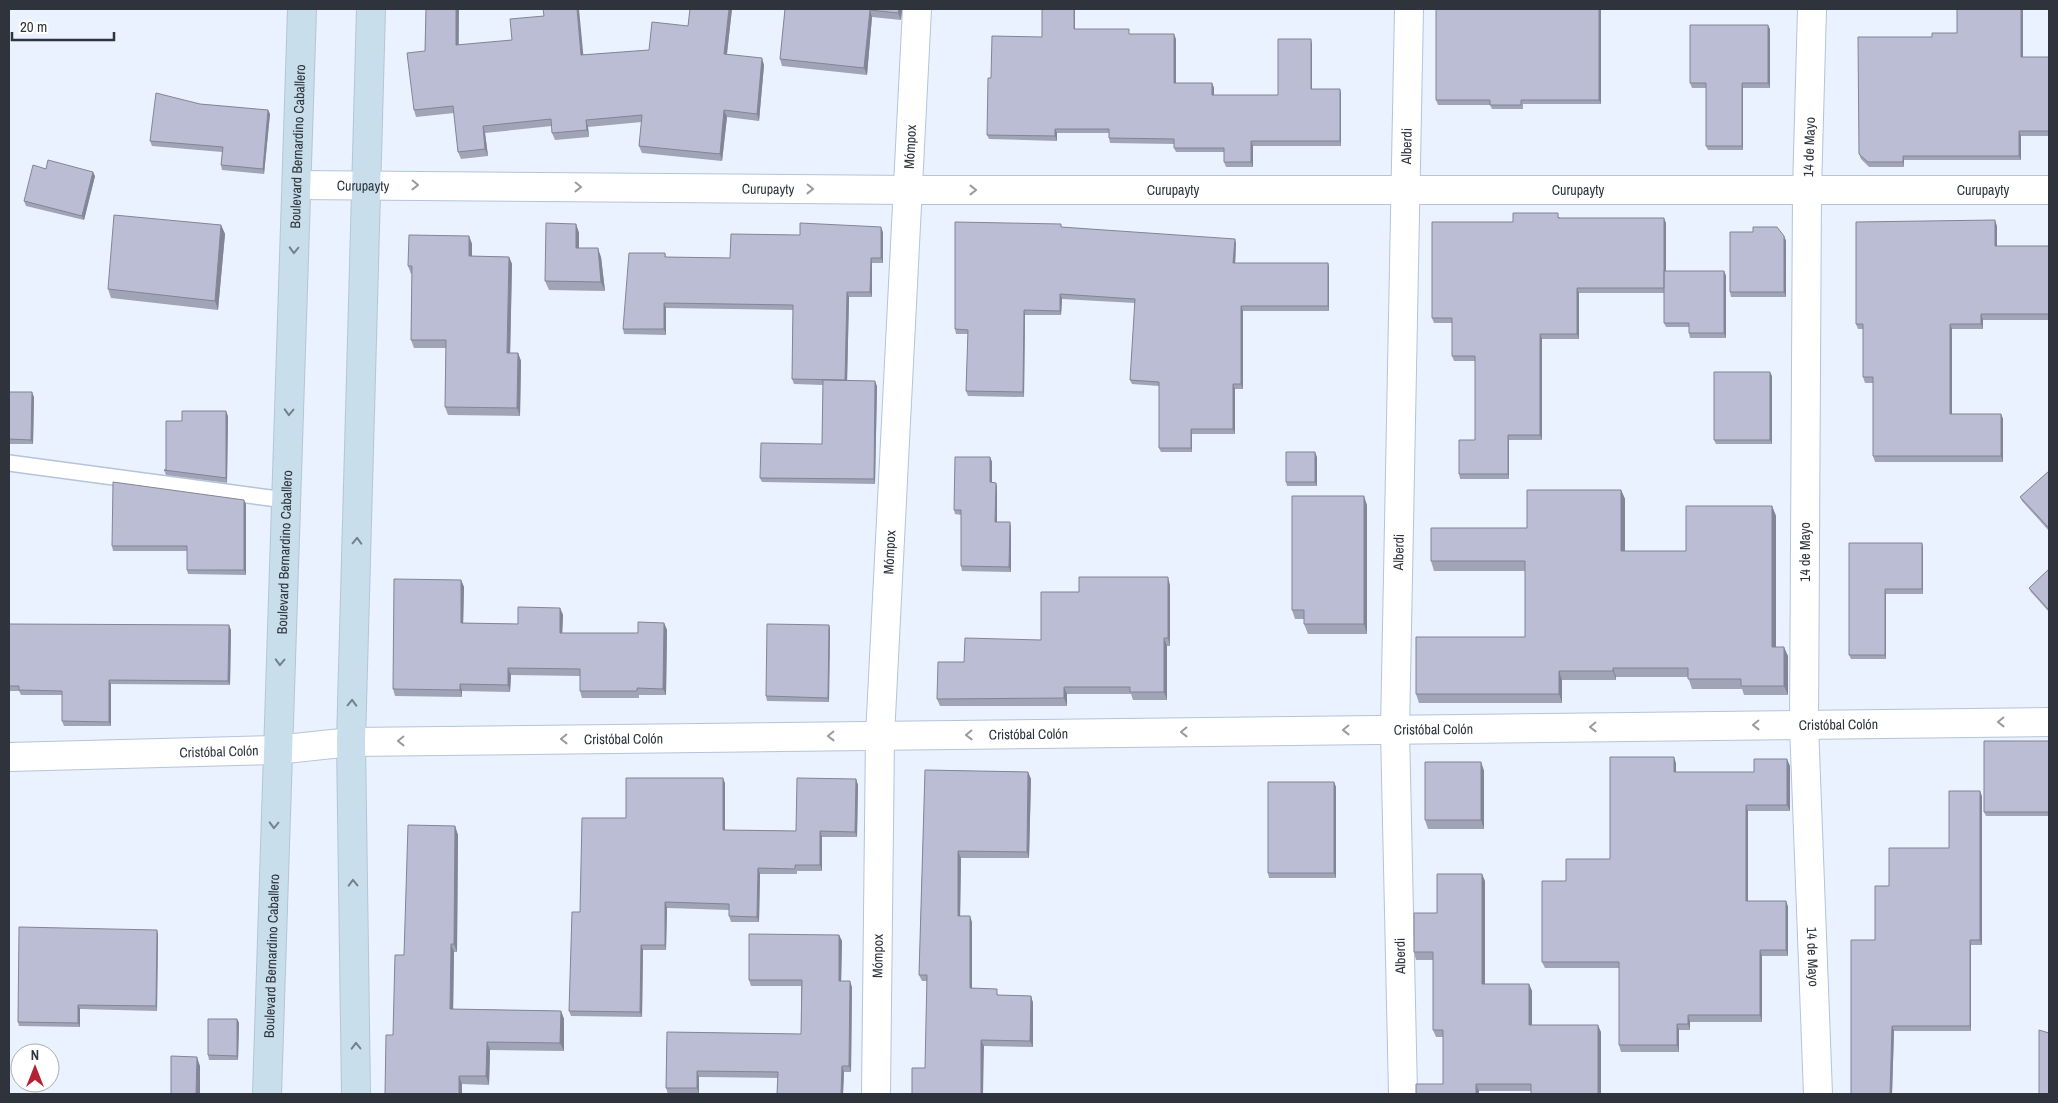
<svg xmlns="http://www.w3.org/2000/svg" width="2058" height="1103" font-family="'Archivo Narrow',sans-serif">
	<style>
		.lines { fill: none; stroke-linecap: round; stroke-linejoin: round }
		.service-casing { stroke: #b5c4d8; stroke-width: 18 }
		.minor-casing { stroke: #b5c4d8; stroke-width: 30 }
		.secondary-casing { stroke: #b5c4d8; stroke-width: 30 }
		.service { stroke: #fff; stroke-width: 15 }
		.minor { stroke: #fff; stroke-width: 28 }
		.secondary { stroke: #c8dfeb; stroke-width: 28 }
		.wall { fill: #a1a3b7 }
		.shaded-wall { fill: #838495 }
		.building { fill: #bbbdd5; stroke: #838495 }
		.oneway { stroke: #979a9e }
		.oneway2 { stroke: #74818b }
		.labels { text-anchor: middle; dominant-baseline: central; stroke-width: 4; stroke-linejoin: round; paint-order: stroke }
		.street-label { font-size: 14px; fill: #2f343c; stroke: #fff }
	</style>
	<rect width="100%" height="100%" fill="#e9f2fe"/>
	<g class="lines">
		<g class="service-casing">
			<path id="service" d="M 9,463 L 285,500"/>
		</g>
		<g class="minor-casing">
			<g id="minor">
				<path id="s1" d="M 1812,9 L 1807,190 L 1804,725 L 1818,1094"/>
				<path id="s2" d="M 297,185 L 909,190 L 2049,190"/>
				<path id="s3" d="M 9,757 L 276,750 L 351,742 L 2049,722"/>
				<path id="s4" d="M 876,1094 L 880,736 L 917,9"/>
				<path id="s5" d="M 1403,1094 L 1395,730 L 1409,9"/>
			</g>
		</g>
		<g class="secondary-casing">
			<g id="secondary">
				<path id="s6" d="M 267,1094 L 302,9"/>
				<path d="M 356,1094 L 351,742 L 371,9"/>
			</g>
		</g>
		<use href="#service" class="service"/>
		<use href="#minor" class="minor"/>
		<use href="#secondary" class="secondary"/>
	</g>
	<path class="wall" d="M 426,9 L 459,9 L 459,45 L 512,40 L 544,16 L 583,55 L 649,50 L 688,26 L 690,9 L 732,9 L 727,54 L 764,65 L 759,121 L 727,117 L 722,161 L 642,153 L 639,146 L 642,122 L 588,127 L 589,137 L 555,140 L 552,133 L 552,126 L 485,133 L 488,156 L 461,159 L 458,152 L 454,113 L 416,117 L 414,110 L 425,51 Z
		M 785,9 L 902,9 L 901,20 L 872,17 L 867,75 L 782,66 L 780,59 Z
		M 1075,9 L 1075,29 L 1176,39 L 1176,83 L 1212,83 L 1214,88 L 1214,95 L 1278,95 L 1312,44 L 1312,89 L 1340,89 L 1341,94 L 1341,146 L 1253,146 L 1253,167 L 1226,167 L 1224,162 L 1224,152 L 1176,152 L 1174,148 L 1174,144 L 1110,143 L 1109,138 L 1109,133 L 1057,133 L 1057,141 L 989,139 L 987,135 L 1042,37 Z
		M 1601,9 L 1601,104 L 1523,104 L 1523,109 L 1492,109 L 1490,105 L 1438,105 L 1436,100 Z
		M 2023,9 L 2023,57 L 2049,57 L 2049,136 L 2021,136 L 2021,160 L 1904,160 L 1904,167 L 1869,167 L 1861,159 L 1859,154 L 1932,37 L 1957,33 Z
		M 1770,29 L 1770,88 L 1743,88 L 1743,150 L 1708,150 L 1706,146 L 1706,88 L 1692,88 L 1690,83 Z
		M 200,104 L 268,110 L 270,114 L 264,174 L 222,170 L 221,165 L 222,152 L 152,146 L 150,141 Z
		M 46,169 L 95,176 L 84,220 L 26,206 L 24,201 Z
		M 1560,217 L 1560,218 L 1666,223 L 1666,271 L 1724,271 L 1726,276 L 1726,338 L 1690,338 L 1689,333 L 1689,327 L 1666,327 L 1664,323 L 1664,293 L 1579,293 L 1579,339 L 1542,339 L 1542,440 L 1509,440 L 1509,479 L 1460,479 L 1459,474 L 1475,440 L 1475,361 L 1454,361 L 1452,356 L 1452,323 L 1434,323 L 1432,318 L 1513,222 Z
		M 576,224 L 579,233 L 579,248 L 601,257 L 605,291 L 549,290 L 545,281 Z
		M 221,225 L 225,234 L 218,310 L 111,298 L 108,289 Z
		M 1997,226 L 1997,246 L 2049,246 L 2049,320 L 1983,320 L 1983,329 L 1952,329 L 1952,414 L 2001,414 L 2003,419 L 2003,462 L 1875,462 L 1873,456 L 1873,383 L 1865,383 L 1863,377 L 1863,329 L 1858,329 L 1856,324 Z
		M 1063,227 L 1236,243 L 1235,263 L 1328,263 L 1329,267 L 1329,311 L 1243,311 L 1243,389 L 1235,389 L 1235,434 L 1192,434 L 1192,452 L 1161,452 L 1159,448 L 1159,386 L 1132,384 L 1130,380 L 1135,303 L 1062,299 L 1061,315 L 1025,315 L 1024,397 L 968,396 L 966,391 L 968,334 L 956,334 L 955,329 Z
		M 883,232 L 883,263 L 872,263 L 872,297 L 849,297 L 847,381 L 877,386 L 875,484 L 762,482 L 760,478 L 822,444 L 823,385 L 794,384 L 792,379 L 793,310 L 666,308 L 666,335 L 624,334 L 623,329 L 665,253 L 666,257 L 730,258 L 800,235 Z
		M 469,236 L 472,244 L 472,256 L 509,257 L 512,264 L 510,353 L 518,353 L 521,361 L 520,416 L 448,415 L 445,407 L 446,348 L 414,348 L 411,340 L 412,274 L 411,274 L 408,266 Z
		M 1784,236 L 1786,241 L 1786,297 L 1731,297 L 1730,292 Z
		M 1772,376 L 1772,444 L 1716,444 L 1714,440 Z
		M 9,392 L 34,397 L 33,444 L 9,444 Z
		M 228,416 L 227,483 L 166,475 L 164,470 L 166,470 L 182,421 Z
		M 990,457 L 992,462 L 992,482 L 996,483 L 997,487 L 997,522 L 1011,527 L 1011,572 L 962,571 L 961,566 L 961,515 L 955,514 L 954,510 Z
		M 1317,457 L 1317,486 L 1287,486 L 1286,482 Z
		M 2049,471 L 2049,531 L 2022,501 L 2020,497 Z
		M 1621,490 L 1625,499 L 1625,551 L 1686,551 L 1772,506 L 1776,516 L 1776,647 L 1788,656 L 1788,695 L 1744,695 L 1742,689 L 1692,689 L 1688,677 L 1616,677 L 1616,680 L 1562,680 L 1562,703 L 1419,703 L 1416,694 L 1525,637 L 1525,571 L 1434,571 L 1431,561 L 1527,528 Z
		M 246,504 L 246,575 L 188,574 L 187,570 L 187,551 L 113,551 L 112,546 Z
		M 1367,505 L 1367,634 L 1308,634 L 1304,624 L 1304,619 L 1295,619 L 1292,610 Z
		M 1849,543 L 1922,543 L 1923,547 L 1923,594 L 1886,594 L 1886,659 L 1851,659 L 1849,655 Z
		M 2049,569 L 2049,612 L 2031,592 L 2029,588 Z
		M 461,580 L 464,587 L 463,623 L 518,624 L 560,608 L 563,615 L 562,633 L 638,633 L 664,623 L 667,630 L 666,695 L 639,695 L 639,698 L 582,698 L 580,691 L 580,676 L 511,675 L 510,692 L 462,691 L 462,697 L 395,696 L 393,689 Z
		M 1170,585 L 1170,646 L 1167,646 L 1167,700 L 1133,700 L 1131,694 L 1067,694 L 1067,706 L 940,706 L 937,699 L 964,662 L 1041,640 L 1079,592 Z
		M 9,624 L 231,630 L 230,685 L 111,684 L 111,726 L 64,726 L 62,721 L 62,695 L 21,695 L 19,691 L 9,691 Z
		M 829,625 L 830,629 L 829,702 L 767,701 L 766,696 Z
		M 2049,741 L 2049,816 L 1986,816 L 1984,812 Z
		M 1481,762 L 1484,771 L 1484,829 L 1428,829 L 1425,820 Z
		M 1676,763 L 1676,772 L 1754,772 L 1790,766 L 1790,811 L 1748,811 L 1748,901 L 1786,901 L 1788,907 L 1788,956 L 1762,956 L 1762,1022 L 1690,1022 L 1690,1030 L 1679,1030 L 1679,1052 L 1621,1052 L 1619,1045 L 1619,968 L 1545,968 L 1542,962 L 1566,881 L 1610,859 Z
		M 925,770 L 1028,772 L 1031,779 L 1029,858 L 961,858 L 960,916 L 972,922 L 972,988 L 999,995 L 1031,996 L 1033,1003 L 1033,1047 L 984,1046 L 926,981 L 922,981 L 919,975 Z
		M 856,779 L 858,785 L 857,837 L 822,837 L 822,871 L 797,871 L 797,874 L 760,874 L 759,922 L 731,922 L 729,916 L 729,910 L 667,908 L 666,950 L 643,950 L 642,1017 L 571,1016 L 569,1011 L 580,912 L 626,818 L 725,783 L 725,830 L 796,831 Z
		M 1334,782 L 1336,787 L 1336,878 L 1269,878 L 1268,873 Z
		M 1982,796 L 1982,945 L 1971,945 L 1971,1031 L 1894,1031 L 1892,1094 L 1851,1094 L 1875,940 L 1889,886 L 1949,848 Z
		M 455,826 L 458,835 L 457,952 L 454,952 L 453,1009 L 561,1011 L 564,1019 L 564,1051 L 490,1050 L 489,1085 L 462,1084 L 462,1094 L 385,1094 L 404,955 Z
		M 1485,881 L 1485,984 L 1529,984 L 1532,991 L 1532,1025 L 1601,1032 L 1601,1094 L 1531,1091 L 1479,1091 L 1479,1094 L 1443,1084 L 1443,1037 L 1436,1037 L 1433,1030 L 1433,960 L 1416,960 L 1414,952 L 1437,913 Z
		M 158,934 L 157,1011 L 80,1009 L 80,1027 L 19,1026 L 18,1022 Z
		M 839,935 L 842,941 L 841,981 L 852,987 L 851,1072 L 844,1072 L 843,1094 L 777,1094 L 778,1078 L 699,1077 L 699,1094 L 668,1094 L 666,1088 L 667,1032 L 801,1034 L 801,986 L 751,986 L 749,980 Z
		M 237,1019 L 239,1023 L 238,1060 L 209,1060 L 208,1055 Z"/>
	<path class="shaded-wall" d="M 456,9 L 459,9 L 458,52 L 456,45 Z
		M 577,9 L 579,9 L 584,62 L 581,55 Z
		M 729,9 L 732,9 L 726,61 L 724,54 Z
		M 899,9 L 902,9 L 901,20 L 898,13 Z
		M 1074,9 L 1075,9 L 1075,34 L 1074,29 Z
		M 1599,9 L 1601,9 L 1601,104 L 1599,100 Z
		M 2021,9 L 2023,9 L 2023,62 L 2021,57 Z
		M 870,10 L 872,17 L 867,75 L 864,68 Z
		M 1768,25 L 1770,29 L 1770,88 L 1768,83 Z
		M 1174,34 L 1176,39 L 1176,88 L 1174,83 Z
		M 1311,39 L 1312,44 L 1312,94 L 1311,89 Z
		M 762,58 L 764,65 L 759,121 L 757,114 Z
		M 1212,83 L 1214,88 L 1214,99 L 1212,95 Z
		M 1742,83 L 1743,88 L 1743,150 L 1742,146 Z
		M 1340,89 L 1341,94 L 1341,146 L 1340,141 Z
		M 268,110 L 270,114 L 264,174 L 263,169 Z
		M 724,110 L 727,117 L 722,161 L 720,154 Z
		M 586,120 L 588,127 L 589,137 L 587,130 Z
		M 483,126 L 485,133 L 488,156 L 485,149 Z
		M 1055,129 L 1057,133 L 1057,141 L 1055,136 Z
		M 2019,131 L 2021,136 L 2021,160 L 2019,156 Z
		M 1251,141 L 1253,146 L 1253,167 L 1251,162 Z
		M 1903,156 L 1904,160 L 1904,167 L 1903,162 Z
		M 93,172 L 95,176 L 84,220 L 82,216 Z
		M 1664,218 L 1666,223 L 1666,293 L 1664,288 Z
		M 1995,220 L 1997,226 L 1997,251 L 1995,246 Z
		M 576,224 L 579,233 L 579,257 L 576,248 Z
		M 221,225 L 225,234 L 218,310 L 215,301 Z
		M 881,227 L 883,232 L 883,263 L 881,258 Z
		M 469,236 L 472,244 L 472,264 L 469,256 Z
		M 1784,236 L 1786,241 L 1786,297 L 1784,292 Z
		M 1235,239 L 1236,243 L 1235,267 L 1233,263 Z
		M 598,248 L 601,257 L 605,291 L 601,282 Z
		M 509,257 L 512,264 L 510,361 L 507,353 Z
		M 871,258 L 872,263 L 872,297 L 870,292 Z
		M 1328,263 L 1329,267 L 1329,311 L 1328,306 Z
		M 1724,271 L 1726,276 L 1726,338 L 1724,333 Z
		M 1577,288 L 1579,293 L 1579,339 L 1577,334 Z
		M 847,292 L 849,297 L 847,385 L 845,380 Z
		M 1060,294 L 1062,299 L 1061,315 L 1060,311 Z
		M 664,303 L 666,308 L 666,335 L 664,329 Z
		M 1241,306 L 1243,311 L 1243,389 L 1241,384 Z
		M 1024,310 L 1025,315 L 1024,397 L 1023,392 Z
		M 1981,314 L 1983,320 L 1983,329 L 1981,324 Z
		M 1950,324 L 1952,329 L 1952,419 L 1950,414 Z
		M 1540,334 L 1542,339 L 1542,440 L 1540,435 Z
		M 518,353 L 521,361 L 520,416 L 517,408 Z
		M 1770,372 L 1772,376 L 1772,444 L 1770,440 Z
		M 875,381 L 877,386 L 875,484 L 874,479 Z
		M 1233,384 L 1235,389 L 1235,434 L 1233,429 Z
		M 32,392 L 34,397 L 33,444 L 31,440 Z
		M 226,411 L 228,416 L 227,483 L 226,478 Z
		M 2001,414 L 2003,419 L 2003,462 L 2001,456 Z
		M 1191,429 L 1192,434 L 1192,452 L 1191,448 Z
		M 1508,435 L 1509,440 L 1509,479 L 1508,474 Z
		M 1315,452 L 1317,457 L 1317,486 L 1315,482 Z
		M 990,457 L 992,462 L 992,487 L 990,482 Z
		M 996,483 L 997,487 L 997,527 L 995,522 Z
		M 1621,490 L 1625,499 L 1625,561 L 1621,551 Z
		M 1364,496 L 1367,505 L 1367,634 L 1364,624 Z
		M 9,500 L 10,504 L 10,571 L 9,568 Z
		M 244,500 L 246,504 L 246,575 L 244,570 Z
		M 1772,506 L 1776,516 L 1776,656 L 1772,647 Z
		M 1010,522 L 1011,527 L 1011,572 L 1009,567 Z
		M 1922,543 L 1923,547 L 1923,594 L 1922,589 Z
		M 1168,577 L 1170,585 L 1170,646 L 1168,638 Z
		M 461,580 L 464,587 L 463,630 L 461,623 Z
		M 1885,589 L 1886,594 L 1886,659 L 1885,655 Z
		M 560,608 L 563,615 L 562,640 L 560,633 Z
		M 664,623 L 667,630 L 666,695 L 663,689 Z
		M 229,625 L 231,630 L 230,685 L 228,681 Z
		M 829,625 L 830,629 L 829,702 L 828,698 Z
		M 1164,638 L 1167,646 L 1167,700 L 1164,692 Z
		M 1784,647 L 1788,656 L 1788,695 L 1784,686 Z
		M 508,668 L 511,675 L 510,692 L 508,685 Z
		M 1613,668 L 1616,677 L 1616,680 L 1613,671 Z
		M 1559,671 L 1562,680 L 1562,703 L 1559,694 Z
		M 109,680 L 111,684 L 111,726 L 109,722 Z
		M 460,684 L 462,691 L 462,697 L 460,690 Z
		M 1064,687 L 1067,694 L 1067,706 L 1064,698 Z
		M 1674,757 L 1676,763 L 1676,778 L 1674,772 Z
		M 1787,759 L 1790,766 L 1790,811 L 1787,805 Z
		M 1481,762 L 1484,771 L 1484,829 L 1481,820 Z
		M 1028,772 L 1031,779 L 1029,858 L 1027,852 Z
		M 723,778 L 725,783 L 725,836 L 723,830 Z
		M 856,779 L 858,785 L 857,837 L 855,832 Z
		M 1334,782 L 1336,787 L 1336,878 L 1334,873 Z
		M 1980,791 L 1982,796 L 1982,945 L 1980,940 Z
		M 1746,805 L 1748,811 L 1748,907 L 1746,901 Z
		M 455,826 L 458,835 L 457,952 L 454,944 Z
		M 820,831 L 822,837 L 822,871 L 820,865 Z
		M 958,851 L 961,858 L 960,922 L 958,916 Z
		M 758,868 L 760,874 L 759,922 L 757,917 Z
		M 1482,874 L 1485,881 L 1485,991 L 1482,984 Z
		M 1786,901 L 1788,907 L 1788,956 L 1786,950 Z
		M 665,902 L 667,908 L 666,950 L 665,945 Z
		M 970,916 L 972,922 L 972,995 L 970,988 Z
		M 157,930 L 158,934 L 157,1011 L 156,1006 Z
		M 839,935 L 842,941 L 841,987 L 839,981 Z
		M 1970,940 L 1971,945 L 1971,1031 L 1970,1026 Z
		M 451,944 L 454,952 L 453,1018 L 450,1009 Z
		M 641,945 L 643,950 L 642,1017 L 640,1012 Z
		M 1760,950 L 1762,956 L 1762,1022 L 1760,1015 Z
		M 850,981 L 852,987 L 851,1072 L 849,1066 Z
		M 1529,984 L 1532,991 L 1532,1032 L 1529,1025 Z
		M 1031,996 L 1033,1003 L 1033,1047 L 1030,1041 Z
		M 78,1005 L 80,1009 L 80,1027 L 78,1023 Z
		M 561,1011 L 564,1019 L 564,1051 L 560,1043 Z
		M 1688,1015 L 1690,1022 L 1690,1030 L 1688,1024 Z
		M 237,1019 L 239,1023 L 238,1060 L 237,1056 Z
		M 1677,1024 L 1679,1030 L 1679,1052 L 1677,1045 Z
		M 1598,1025 L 1601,1032 L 1601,1094 L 1598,1094 Z
		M 1892,1026 L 1894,1031 L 1892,1094 L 1890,1094 Z
		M 981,1040 L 984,1046 L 983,1094 L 981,1094 Z
		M 487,1042 L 490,1050 L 489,1085 L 486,1076 Z
		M 197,1057 L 200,1066 L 200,1094 L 196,1094 Z
		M 842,1066 L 844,1072 L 843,1094 L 841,1094 Z
		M 697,1071 L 699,1077 L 699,1094 L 697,1088 Z
		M 459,1076 L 462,1084 L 462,1094 L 459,1094 Z
		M 1476,1084 L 1479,1091 L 1479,1094 L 1476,1094 Z"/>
	<path class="building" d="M 426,9 L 456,9 L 456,45 L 512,40 L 510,19 L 544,16 L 543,9 L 577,9 L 581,55 L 649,50 L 652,22 L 688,26 L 690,9 L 729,9 L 724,54 L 762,58 L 757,114 L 724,110 L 720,154 L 639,146 L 642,115 L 586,120 L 587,130 L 552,133 L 551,119 L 483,126 L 485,149 L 458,152 L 453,106 L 414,110 L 407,53 L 425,51 Z
		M 785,9 L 899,9 L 898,13 L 870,10 L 864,68 L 780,59 Z
		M 1042,9 L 1074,9 L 1074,29 L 1129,29 L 1129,34 L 1174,34 L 1174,83 L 1212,83 L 1212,95 L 1278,95 L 1278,39 L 1311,39 L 1311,89 L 1340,89 L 1340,141 L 1251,141 L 1251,162 L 1224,162 L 1224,148 L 1174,148 L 1174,139 L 1109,138 L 1109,129 L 1055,129 L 1055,136 L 987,135 L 988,78 L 991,78 L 992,36 L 1042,37 Z
		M 1436,9 L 1599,9 L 1599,100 L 1521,100 L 1521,105 L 1490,105 L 1490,100 L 1436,100 Z
		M 1957,9 L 2021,9 L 2021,57 L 2049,57 L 2049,131 L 2019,131 L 2019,156 L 1903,156 L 1903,162 L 1868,162 L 1859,154 L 1858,37 L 1932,37 L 1932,33 L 1957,33 Z
		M 1690,25 L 1768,25 L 1768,83 L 1742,83 L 1742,146 L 1706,146 L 1706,83 L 1690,83 Z
		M 156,93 L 200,104 L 268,110 L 263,169 L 221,165 L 223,147 L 150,141 Z
		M 48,160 L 93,172 L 82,216 L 24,201 L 33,165 L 46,169 Z
		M 1513,213 L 1558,213 L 1558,218 L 1664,218 L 1664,288 L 1577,288 L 1577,334 L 1540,334 L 1540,435 L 1508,435 L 1508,474 L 1459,474 L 1459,440 L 1475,440 L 1475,356 L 1452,356 L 1452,318 L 1432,318 L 1432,222 L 1513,222 Z
		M 114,215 L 221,225 L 215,301 L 108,289 Z
		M 1995,220 L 1995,246 L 2049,246 L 2049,314 L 1981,314 L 1981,324 L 1950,324 L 1950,414 L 2001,414 L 2001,456 L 1873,456 L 1873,377 L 1863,377 L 1863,324 L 1856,324 L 1856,222 Z
		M 955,222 L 1061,224 L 1061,227 L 1235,239 L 1233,263 L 1328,263 L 1328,306 L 1241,306 L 1241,384 L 1233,384 L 1233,429 L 1191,429 L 1191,448 L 1159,448 L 1159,382 L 1130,380 L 1135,299 L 1060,294 L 1060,311 L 1024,310 L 1023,392 L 966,391 L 968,330 L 955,329 Z
		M 546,223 L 576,224 L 576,248 L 598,248 L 601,282 L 545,281 Z
		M 800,223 L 881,227 L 881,258 L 871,258 L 870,292 L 847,292 L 845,380 L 792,379 L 793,305 L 664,303 L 664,329 L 623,329 L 629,253 L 665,253 L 665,257 L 730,258 L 731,234 L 800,235 Z
		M 1753,227 L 1777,227 L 1784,236 L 1784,292 L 1730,292 L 1730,232 L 1753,232 Z
		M 409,235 L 469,236 L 469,256 L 509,257 L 507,353 L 518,353 L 517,408 L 445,407 L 446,340 L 411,340 L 412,266 L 408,266 Z
		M 1664,271 L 1724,271 L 1724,333 L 1689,333 L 1689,323 L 1664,323 Z
		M 1714,372 L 1770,372 L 1770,440 L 1714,440 Z
		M 823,380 L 875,381 L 874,479 L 760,478 L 761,443 L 822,444 Z
		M 9,392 L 32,392 L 31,440 L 9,439 Z
		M 182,411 L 226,411 L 226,478 L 164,470 L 166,470 L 166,421 L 182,421 Z
		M 1286,452 L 1315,452 L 1315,482 L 1286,482 Z
		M 955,457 L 990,457 L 990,482 L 996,483 L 995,522 L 1010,522 L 1009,567 L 961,566 L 961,510 L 954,510 Z
		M 2049,471 L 2049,528 L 2020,497 Z
		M 113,482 L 244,500 L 244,570 L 187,570 L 187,546 L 112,546 Z
		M 1527,490 L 1621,490 L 1621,551 L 1686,551 L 1686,506 L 1772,506 L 1772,647 L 1784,647 L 1784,686 L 1741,686 L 1741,679 L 1688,679 L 1688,668 L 1613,668 L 1613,671 L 1559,671 L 1559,694 L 1416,694 L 1416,637 L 1525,637 L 1525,561 L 1431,561 L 1431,528 L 1527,528 Z
		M 1292,496 L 1364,496 L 1364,624 L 1304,624 L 1304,610 L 1292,610 Z
		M 1849,543 L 1922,543 L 1922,589 L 1885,589 L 1885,655 L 1849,655 Z
		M 2049,569 L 2049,610 L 2029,588 Z
		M 1079,577 L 1168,577 L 1168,638 L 1164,638 L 1164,692 L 1130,692 L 1130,687 L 1064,687 L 1064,698 L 937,699 L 938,662 L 964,662 L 965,638 L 1041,640 L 1041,592 L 1079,592 Z
		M 394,579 L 461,580 L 461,623 L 518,624 L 518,607 L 560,608 L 560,633 L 638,633 L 638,622 L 664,623 L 663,689 L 637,688 L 637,691 L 580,691 L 580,669 L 508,668 L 508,685 L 460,684 L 460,690 L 393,689 Z
		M 9,624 L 229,625 L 228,681 L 109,680 L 109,722 L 62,721 L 62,691 L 19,690 L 19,686 L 9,686 Z
		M 767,624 L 829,625 L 828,698 L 766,696 Z
		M 1984,741 L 2049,741 L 2049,812 L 1984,812 Z
		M 1610,757 L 1674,757 L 1674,772 L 1754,772 L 1754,759 L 1787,759 L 1787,805 L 1746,805 L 1746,901 L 1786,901 L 1786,950 L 1760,950 L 1760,1015 L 1688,1015 L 1688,1024 L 1677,1024 L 1677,1045 L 1619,1045 L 1619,962 L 1542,962 L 1542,881 L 1566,881 L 1566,859 L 1610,859 Z
		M 1425,762 L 1481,762 L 1481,820 L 1425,820 Z
		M 925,770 L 1028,772 L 1027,852 L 958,851 L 958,916 L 970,916 L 970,988 L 997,989 L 997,995 L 1031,996 L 1030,1041 L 981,1040 L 981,1094 L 912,1094 L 912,1068 L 925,1068 L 927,975 L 919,975 Z
		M 626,778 L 723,778 L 723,830 L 796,831 L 797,778 L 856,779 L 855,832 L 820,831 L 820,865 L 795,865 L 795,869 L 758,868 L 757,917 L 729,916 L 729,904 L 665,902 L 665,945 L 641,945 L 640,1012 L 569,1011 L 572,912 L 580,912 L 582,818 L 626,818 Z
		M 1268,782 L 1334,782 L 1334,873 L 1268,873 Z
		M 1949,791 L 1980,791 L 1980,940 L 1970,940 L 1970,1026 L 1892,1026 L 1890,1094 L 1851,1094 L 1851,940 L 1875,940 L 1875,886 L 1889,886 L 1889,848 L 1949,848 Z
		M 408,825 L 455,826 L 454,944 L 451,944 L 450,1009 L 561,1011 L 560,1043 L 487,1042 L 486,1076 L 459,1076 L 459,1094 L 385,1094 L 386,1035 L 393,1035 L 395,955 L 404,955 Z
		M 1437,874 L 1482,874 L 1482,984 L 1529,984 L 1529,1025 L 1598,1025 L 1598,1094 L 1531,1094 L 1531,1084 L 1476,1084 L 1476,1094 L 1416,1094 L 1416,1084 L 1443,1084 L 1443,1030 L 1433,1030 L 1433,952 L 1414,952 L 1414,913 L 1437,913 Z
		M 19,927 L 157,930 L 156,1006 L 78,1005 L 78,1023 L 18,1022 Z
		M 749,934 L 839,935 L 839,981 L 850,981 L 849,1066 L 842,1066 L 841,1094 L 777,1094 L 778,1072 L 697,1071 L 697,1088 L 666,1088 L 667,1032 L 801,1034 L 802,980 L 749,980 Z
		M 208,1019 L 237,1019 L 237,1056 L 208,1055 Z
		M 2039,1030 L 2049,1033 L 2049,1094 L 2039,1094 Z
		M 171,1056 L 197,1057 L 196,1094 L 171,1094 Z"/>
	<defs><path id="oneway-chevron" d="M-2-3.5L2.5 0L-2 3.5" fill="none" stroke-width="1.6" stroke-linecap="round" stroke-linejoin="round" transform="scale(1.25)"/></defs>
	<g class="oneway">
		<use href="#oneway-chevron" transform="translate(415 185) rotate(1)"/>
		<use href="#oneway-chevron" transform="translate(578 187) rotate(1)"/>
		<use href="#oneway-chevron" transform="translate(810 189) rotate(1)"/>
		<use href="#oneway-chevron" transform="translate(973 190)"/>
		<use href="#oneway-chevron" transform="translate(2001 722) rotate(179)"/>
		<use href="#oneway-chevron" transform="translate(1756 725) rotate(179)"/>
		<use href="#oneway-chevron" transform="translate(1593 727) rotate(179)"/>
		<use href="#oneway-chevron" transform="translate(1346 730) rotate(179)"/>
		<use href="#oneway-chevron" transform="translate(1184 732) rotate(179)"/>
		<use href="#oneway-chevron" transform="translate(969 735) rotate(179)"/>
		<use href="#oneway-chevron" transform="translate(831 736) rotate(179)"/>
		<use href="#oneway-chevron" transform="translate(564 739) rotate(179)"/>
		<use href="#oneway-chevron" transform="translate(401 741) rotate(179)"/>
	</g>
	<g class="oneway2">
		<use href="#oneway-chevron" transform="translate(294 250) rotate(92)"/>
		<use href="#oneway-chevron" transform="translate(289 412) rotate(92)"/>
		<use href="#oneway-chevron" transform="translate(357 541) rotate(-88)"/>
		<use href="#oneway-chevron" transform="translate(280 662) rotate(92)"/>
		<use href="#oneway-chevron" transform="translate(352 703) rotate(-88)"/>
		<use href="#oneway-chevron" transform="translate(274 825) rotate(92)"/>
		<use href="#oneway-chevron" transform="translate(353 883) rotate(-91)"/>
		<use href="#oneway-chevron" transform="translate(356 1046) rotate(-91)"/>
	</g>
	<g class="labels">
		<g class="street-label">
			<text stroke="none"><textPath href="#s6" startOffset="948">Boulevard Bernardino Caballero</textPath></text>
			<text stroke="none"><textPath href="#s4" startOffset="948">Mómpox</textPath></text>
			<text stroke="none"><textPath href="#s5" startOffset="948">Alberdi</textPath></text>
			<text transform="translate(1809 147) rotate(-88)">14 de Mayo</text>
			<text stroke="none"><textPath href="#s2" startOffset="66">Curupayty</textPath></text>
			<text stroke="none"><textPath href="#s2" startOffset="471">Curupayty</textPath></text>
			<text stroke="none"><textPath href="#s2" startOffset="876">Curupayty</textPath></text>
			<text stroke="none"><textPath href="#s2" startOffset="1281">Curupayty</textPath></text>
			<text stroke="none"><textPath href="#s2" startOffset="1686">Curupayty</textPath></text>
			<text stroke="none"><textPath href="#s6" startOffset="542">Boulevard Bernardino Caballero</textPath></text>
			<text stroke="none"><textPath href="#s4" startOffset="542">Mómpox</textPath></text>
			<text stroke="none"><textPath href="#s5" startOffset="542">Alberdi</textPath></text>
			<text transform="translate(1805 552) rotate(-90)">14 de Mayo</text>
			<text stroke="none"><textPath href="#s3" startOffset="1830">Cristóbal Colón</textPath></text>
			<text stroke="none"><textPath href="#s3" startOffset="1425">Cristóbal Colón</textPath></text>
			<text stroke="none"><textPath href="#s3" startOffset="1020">Cristóbal Colón</textPath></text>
			<text stroke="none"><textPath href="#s3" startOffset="615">Cristóbal Colón</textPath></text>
			<text stroke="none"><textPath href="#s3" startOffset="210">Cristóbal Colón</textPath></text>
			<text stroke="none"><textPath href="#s6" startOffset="138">Boulevard Bernardino Caballero</textPath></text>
			<text stroke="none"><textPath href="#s4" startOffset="138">Mómpox</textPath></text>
			<text transform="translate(1400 956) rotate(-91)">Alberdi</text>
			<text stroke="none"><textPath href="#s1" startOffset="948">14 de Mayo</textPath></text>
		</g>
	</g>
	<rect width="2058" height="1103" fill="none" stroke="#2f343c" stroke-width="20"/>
	<g transform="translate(35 1068)"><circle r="24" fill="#ffffff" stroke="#acaeb1"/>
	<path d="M0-4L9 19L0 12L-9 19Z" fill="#b42237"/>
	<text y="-8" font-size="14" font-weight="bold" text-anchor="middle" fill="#2f343c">N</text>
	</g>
	<path d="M12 32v8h102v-8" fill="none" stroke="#2f343c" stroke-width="2.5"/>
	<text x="20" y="32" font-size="15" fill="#2f343c" stroke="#ffffff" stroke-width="4" paint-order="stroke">20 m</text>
</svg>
